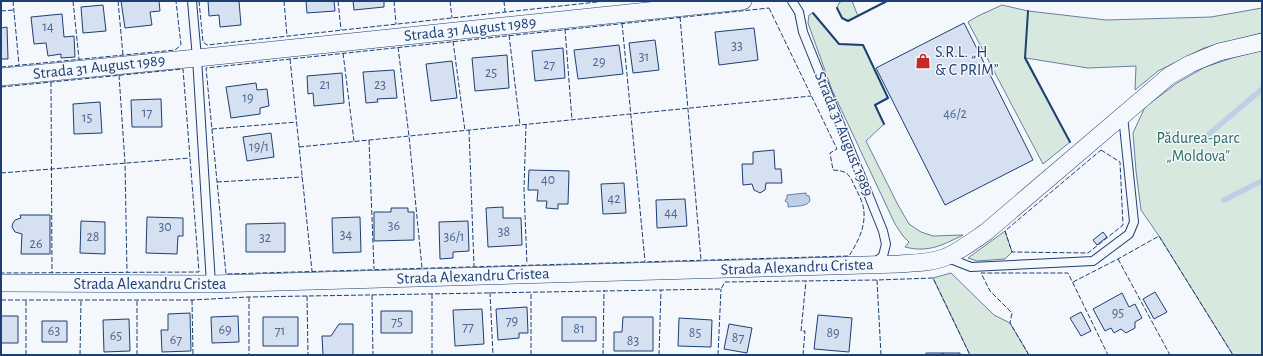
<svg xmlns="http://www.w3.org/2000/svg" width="1263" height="356" font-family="'Alegreya Sans',sans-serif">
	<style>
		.green { fill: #d7e8df; stroke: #687fa3 }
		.water { fill: #bed0e5; stroke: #687fa3 }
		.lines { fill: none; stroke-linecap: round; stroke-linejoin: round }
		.stream { stroke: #bed0e5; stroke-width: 5.5 }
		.building { fill: #d5e0f0; stroke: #1d3f73 }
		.lane-casing { stroke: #1d3f73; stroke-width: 10 }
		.street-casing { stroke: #1d3f73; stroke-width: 18 }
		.lane { stroke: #f4f7fb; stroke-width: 8 }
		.street { stroke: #f4f7fb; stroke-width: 17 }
		.fence { stroke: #1d3f73; stroke-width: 1; stroke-dasharray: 5 2; stroke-linecap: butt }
		.wall { stroke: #1d3f73; stroke-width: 2 }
		.labels { text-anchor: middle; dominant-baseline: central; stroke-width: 3; stroke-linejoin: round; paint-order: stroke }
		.number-label { font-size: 14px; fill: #4b6792 }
		.street-label { font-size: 16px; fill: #1d3f73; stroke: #f4f7fb }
		.poi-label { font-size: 16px; fill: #1d3f73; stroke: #f4f7fb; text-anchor: start }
		.park-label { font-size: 16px; fill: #2c6c60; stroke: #f4f7fb }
	</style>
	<rect width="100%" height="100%" fill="#f4f7fb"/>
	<path class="green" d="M 842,1 L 852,1 L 858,16 L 848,21 L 842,18 L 837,8 L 839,3 Z
		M 1002,5 L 1028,11 L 1106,20 L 1211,17 L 1262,8 L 1262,33 L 1204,48 L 1158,71 L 1135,90 L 1136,66 L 1088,68 L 1026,58 L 1070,142 L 1043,164 L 968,22 L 978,16 Z
		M 813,13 L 839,44 L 863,45 L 888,98 L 875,105 L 884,124 L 866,141 L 898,205 L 909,224 L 921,232 L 933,236 L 963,235 C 943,245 928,253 905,247 L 909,242 L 903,236 L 895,224 L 832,90 L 808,23 L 809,15 Z
		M 1262,50 L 1262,355 L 1233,355 L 1159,236 L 1141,210 L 1136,171 L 1133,133 L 1145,107 L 1177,83 L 1205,67 L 1232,58 Z
		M 1005,231 L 1012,252 L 1005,259 L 977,261 L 968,258 Z
		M 951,273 L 994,315 L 1010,323 L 1029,355 L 970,355 L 933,278 Z"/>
	<path class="water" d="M 806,193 L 806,195 L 809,196 C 814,207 796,206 788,207 L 788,203 L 785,201 L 787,198 L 787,195 Z"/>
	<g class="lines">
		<path class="stream" d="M 1208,135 L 1262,89
			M 1224,200 L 1262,181"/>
	</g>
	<path class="building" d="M 121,1 L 159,1 L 160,11 L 150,12 L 152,25 L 125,28 Z
		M 208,1 L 239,1 L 241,25 L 220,27 L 219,15 L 209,16 Z
		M 306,1 L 334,1 L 335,11 L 307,13 Z
		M 353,1 L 384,1 L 384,7 L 354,10 Z
		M 103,5 L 106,31 L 83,33 L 81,7 Z
		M 62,14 L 64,37 L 74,36 L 75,57 L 61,58 L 61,54 L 48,56 L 46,43 L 34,44 L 31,17 Z
		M 964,23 L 1033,160 L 945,205 L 876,68 Z
		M 7,27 L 8,59 L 1,59 L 1,28 Z
		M 754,28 L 758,60 L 719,65 L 715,32 Z
		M 655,40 L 659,70 L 633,73 L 629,43 Z
		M 619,45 L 623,74 L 578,79 L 574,50 Z
		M 563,48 L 565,78 L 535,81 L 532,51 Z
		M 507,55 L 509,88 L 475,91 L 472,58 Z
		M 452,61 L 457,98 L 431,101 L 426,64 Z
		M 394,70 L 397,98 L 377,99 L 378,102 L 366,103 L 363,72 Z
		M 342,73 L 344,103 L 314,106 L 313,93 L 308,94 L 307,76 Z
		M 256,83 L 257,90 L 267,89 L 269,106 L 260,108 L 260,114 L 231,118 L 226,87 Z
		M 161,99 L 162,127 L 132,127 L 131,100 Z
		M 100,102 L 102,133 L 74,134 L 73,104 Z
		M 271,133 L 274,157 L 247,161 L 243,137 Z
		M 774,150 L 775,169 L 781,169 L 782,183 L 766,183 L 765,190 L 760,193 L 754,190 L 752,184 L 743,185 L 742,164 L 753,164 L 753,152 Z
		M 529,170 L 569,171 L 568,204 L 558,204 L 558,209 L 546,208 L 547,201 L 537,201 L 538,190 L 528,190 Z
		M 624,183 L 626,213 L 603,214 L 601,184 Z
		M 685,199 L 687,226 L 657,228 L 656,200 Z
		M 503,207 L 503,218 L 521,218 L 522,245 L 488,247 L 486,208 Z
		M 391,208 L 408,208 L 408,212 L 414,212 L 414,240 L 374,241 L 374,212 L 391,212 Z
		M 20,215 L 50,215 L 50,254 L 21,254 L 22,234 L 15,232 L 12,227 L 13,223 L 15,220 L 21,218 Z
		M 147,217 L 183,218 L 183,236 L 178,236 L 177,254 L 146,253 Z
		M 360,217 L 361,252 L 333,253 L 332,218 Z
		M 81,221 L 105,222 L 105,254 L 80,253 Z
		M 468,221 L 469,251 L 453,252 L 453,258 L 440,259 L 439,222 Z
		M 285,223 L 285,252 L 246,252 L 246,224 Z
		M 1103,232 L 1107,237 L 1097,245 L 1093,240 Z
		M 1155,292 L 1167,312 L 1154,319 L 1143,299 Z
		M 1122,293 L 1129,307 L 1135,304 L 1142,318 L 1135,322 L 1135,328 L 1126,333 L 1121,329 L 1114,333 L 1111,328 L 1105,331 L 1093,309 Z
		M 527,307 L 528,333 L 519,333 L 519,338 L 498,340 L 496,309 Z
		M 482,309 L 484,344 L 455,346 L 453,310 Z
		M 381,311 L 412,311 L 412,333 L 381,333 Z
		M 1081,312 L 1091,331 L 1081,336 L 1070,318 Z
		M 190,313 L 191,351 L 162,352 L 161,330 L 168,330 L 168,314 Z
		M 818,315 L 852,318 L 849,352 L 814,349 Z
		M 1,316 L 18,316 L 18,343 L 1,343 Z
		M 238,316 L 239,342 L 212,343 L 211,317 Z
		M 263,317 L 298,317 L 298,346 L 263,346 Z
		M 562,317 L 596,317 L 596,341 L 562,341 Z
		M 623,317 L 653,317 L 653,351 L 614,351 L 614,332 L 622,332 Z
		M 679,318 L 712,320 L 711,347 L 678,346 Z
		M 129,319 L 130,351 L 104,352 L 103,320 Z
		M 42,321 L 67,321 L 67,342 L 42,342 Z
		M 339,324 L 353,324 L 353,355 L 323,355 L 322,336 L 331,336 Z
		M 729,324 L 752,328 L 747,353 L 724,349 Z
		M 926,353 L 943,353 L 943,355 L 926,355 Z
		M 943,353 L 960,353 L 960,355 L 943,355 Z"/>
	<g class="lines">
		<g class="lane-casing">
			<path id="lane" d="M 192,1 L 197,58 L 211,284
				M 792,1 L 799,12 L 803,32 L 883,231 L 886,244 L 883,256 L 874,263
				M 948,258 L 971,267 L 1093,261 L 1129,234 L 1134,222 L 1123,116"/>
		</g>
		<g class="street-casing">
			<path id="street" d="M 1,77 L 197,58 L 743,1
				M 1,283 L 211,284 L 899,264 C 914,263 931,263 946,257 C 960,251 973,241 986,232 L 1169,76 L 1190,64 L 1219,52 L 1262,42"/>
		</g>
		<use href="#lane" class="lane"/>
		<use href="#street" class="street"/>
		<path class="fence" d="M 13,1 L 19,65
			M 73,1 L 79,59
			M 118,1 L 123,55
			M 199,1 L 203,42 L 207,45 L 606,1
			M 284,1 L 287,36
			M 338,1 L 341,30
			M 394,1 L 396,24
			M 450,1 L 452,18
			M 504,1 L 505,12
			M 769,8 L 837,149 L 830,153 L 833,170 C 848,171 849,174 855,187 C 859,195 864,204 864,213 C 865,229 857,243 849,256 L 226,274 L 206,68 Z
			M 1,11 L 14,10
			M 680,17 L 701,260
			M 622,23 L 645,261
			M 565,29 L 572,120
			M 509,35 L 520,125
			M 453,41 L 465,131
			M 398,47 L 409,136 L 422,268
			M 343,53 L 354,141
			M 290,59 L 312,271
			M 1,67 L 175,50 L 181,45 L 176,1
			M 119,75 L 125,163 L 127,272
			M 51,82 L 52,273
			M 1,87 L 183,69 L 199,272 L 1,273
			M 526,124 L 524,190 L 527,264
			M 212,129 L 297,122
			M 469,130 L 474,266
			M 369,140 L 374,269
			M 299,147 L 811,96
			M 1101,150 L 1120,162 L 1123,225 L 1088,253 L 1012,252 L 1005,231 Z
			M 1,173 L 190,158
			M 217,182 L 302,177
			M 1118,259 L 1170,355
			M 1073,282 L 1118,259 L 1159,236 L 1233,355
			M 490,292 L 493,355
			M 432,294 L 432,355
			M 372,295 L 373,355
			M 307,296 L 308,355
			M 249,297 L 249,355
			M 1,300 L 192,300 L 249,297 L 721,289 L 725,282 L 877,280
			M 192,300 L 193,355
			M 26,355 L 26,300
			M 80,355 L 81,300
			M 137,355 L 137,300
			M 531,355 L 531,292
			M 603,355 L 604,290
			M 659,355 L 661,290
			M 718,355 L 721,289
			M 803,355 L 805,331 L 801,331 L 806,281
			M 881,355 L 877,280 L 933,278 L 970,355
			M 1029,355 L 1010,323 L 1012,313 L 990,291 L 981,273 L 1068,273 L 1108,355"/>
		<path class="wall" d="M 837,8 L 842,18 L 848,21 L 887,1
			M 1028,11 L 1025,58 L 1070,142
			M 813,13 L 839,44 L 863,45 L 888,98 L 875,105 L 884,124"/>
	</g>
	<defs>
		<g id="shop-bare" transform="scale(1.2)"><path d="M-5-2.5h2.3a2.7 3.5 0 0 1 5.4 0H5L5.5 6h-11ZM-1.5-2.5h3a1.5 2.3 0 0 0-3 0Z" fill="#c62828" stroke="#f4f7fb" stroke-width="2.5" paint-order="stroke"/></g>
	</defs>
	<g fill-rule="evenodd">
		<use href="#shop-bare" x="923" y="61"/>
	</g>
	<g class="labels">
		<g class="number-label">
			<text x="48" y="27">14</text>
			<text x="737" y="46">33</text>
			<text x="644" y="57">31</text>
			<text x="599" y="62">29</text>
			<text x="549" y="65">27</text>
			<text x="491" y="73">25</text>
			<text x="325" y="85">21</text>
			<text x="380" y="85">23</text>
			<text x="248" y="98">19</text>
			<text x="147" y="113">17</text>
			<text x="955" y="114">46/2</text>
			<text x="87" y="118">15</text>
			<text x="259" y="147">19/1</text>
			<text x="548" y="180">40</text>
			<text x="614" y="199">42</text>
			<text x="671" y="213">44</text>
			<text x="394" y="226">36</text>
			<text x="165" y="227">30</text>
			<text x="504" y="232">38</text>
			<text x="346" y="235">34</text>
			<text x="93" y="237">28</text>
			<text x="454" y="237">36/1</text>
			<text x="265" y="238">32</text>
			<text x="36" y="244">26</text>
			<text x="1118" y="313">95</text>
			<text x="512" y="321">79</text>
			<text x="397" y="322">75</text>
			<text x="468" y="327">77</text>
			<text x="579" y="329">81</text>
			<text x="225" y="330">69</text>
			<text x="54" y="331">63</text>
			<text x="280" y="331">71</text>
			<text x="695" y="333">85</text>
			<text x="833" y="333">89</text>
			<text x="116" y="336">65</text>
			<text x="738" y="338">87</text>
			<text x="176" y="340">67</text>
			<text x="633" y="341">83</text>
		</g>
		<g class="street-label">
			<text transform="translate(470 29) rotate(-6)">Strada 31 August 1989</text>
			<text transform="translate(99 67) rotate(-6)">Strada 31 August 1989</text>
			<text transform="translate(844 134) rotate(68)">Strada 31 August 1989</text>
			<text transform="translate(797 267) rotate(-2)">Strada Alexandru Cristea</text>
			<text transform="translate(473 276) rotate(-2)">Strada Alexandru Cristea</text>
			<text x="150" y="284">Strada Alexandru Cristea</text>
		</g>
		<g class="poi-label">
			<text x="935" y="52">S.R.L. „H<tspan x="935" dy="18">&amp; C PRIM”</tspan></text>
		</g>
		<g class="park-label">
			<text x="1198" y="138">Pădurea-parc<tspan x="1198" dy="18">„Moldova”</tspan></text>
		</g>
	</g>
	<rect width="1263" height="356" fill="none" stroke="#1d3f73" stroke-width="4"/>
</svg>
